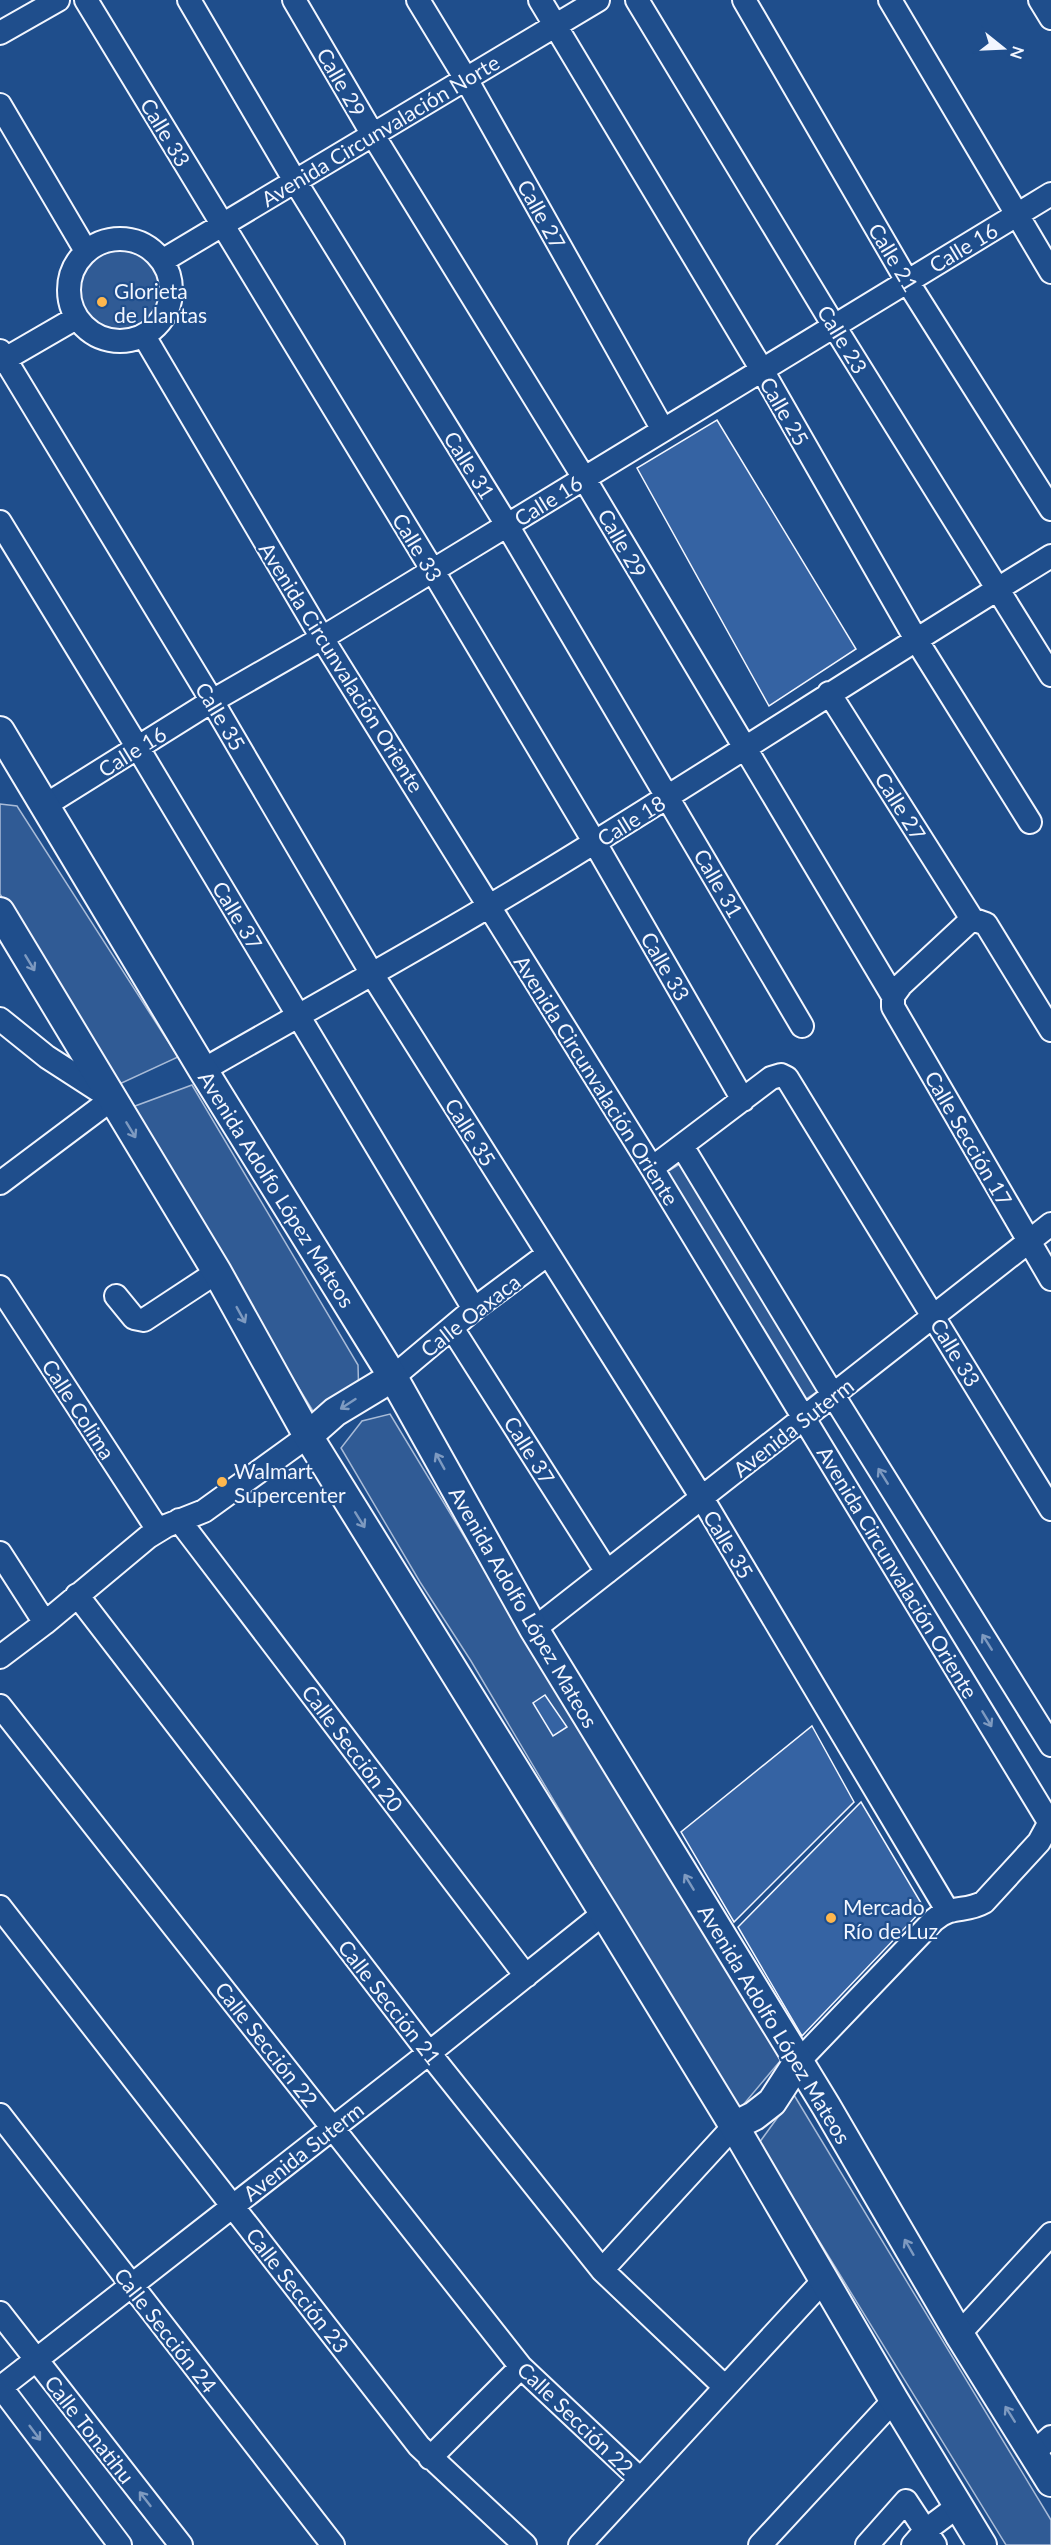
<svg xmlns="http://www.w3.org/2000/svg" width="1051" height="2545" font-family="Lato,sans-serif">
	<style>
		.built { fill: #305b95; stroke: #a8bbd7; stroke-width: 1.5 }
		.building { fill: #3563a3; stroke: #f2f6ff; stroke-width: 1.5 }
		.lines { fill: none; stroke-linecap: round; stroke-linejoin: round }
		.minor-casing { stroke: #f2f6ff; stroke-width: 26 }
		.major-casing { stroke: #f2f6ff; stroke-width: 32 }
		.minor { stroke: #1f4e8c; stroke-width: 22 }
		.major { stroke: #1f4e8c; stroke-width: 28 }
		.oneway { stroke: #7e9ac0 }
		.poi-dot { fill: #ffb74d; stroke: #1f4e8c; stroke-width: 2 }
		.labels { text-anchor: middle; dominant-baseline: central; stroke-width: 4.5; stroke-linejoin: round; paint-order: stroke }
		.street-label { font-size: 21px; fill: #f2f6ff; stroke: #1f4e8c }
		.poi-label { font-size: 21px; fill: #f2f6ff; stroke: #1f4e8c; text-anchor: start }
	</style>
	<rect width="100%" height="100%" fill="#1f4e8c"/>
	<path class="built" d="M66 289a49 49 0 1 1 98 0a49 49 0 1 1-98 0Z
		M 0,804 L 17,806 L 178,1057 L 113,1087 L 0,894 Z
		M 192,1085 L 358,1365 L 359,1403 L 316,1416 L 127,1109 Z
		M 683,1162 L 821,1389 L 803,1401 L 665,1173 Z
		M 390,1414 L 781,2060 L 738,2111 L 471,1661 L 420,1582 L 341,1448 L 362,1421 Z
		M 794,2095 L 1051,2520 L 1051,2545 L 1006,2545 L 759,2143 Z"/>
	<path class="building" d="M 717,420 L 856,649 L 769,706 L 637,468 Z
		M 545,1695 L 567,1727 L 553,1736 L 533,1703 Z
		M 812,1726 L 854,1802 L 734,1922 L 681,1832 Z
		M 861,1802 L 924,1908 L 802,2036 L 738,1927 Z"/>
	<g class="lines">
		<g class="minor-casing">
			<path id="minor" d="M 86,0 L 433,571 L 595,843 L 743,1100
				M 189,0 L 295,181 L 507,525 L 802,1026
				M 294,0 L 373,135 L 584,478 L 893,996 L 893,1007 L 1051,1279
				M 418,0 L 466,79 L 663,430
				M 540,0 L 762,370 L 917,641 L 1030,822
				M 637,0 L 834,326 L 1051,675
				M 744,0 L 907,281 L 1051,509
				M 890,0 L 1051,272
				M 1040,0 L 1051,18
				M 0,33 L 58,0
				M 0,105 L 86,251
				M69 290a51 51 0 1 1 102 0a51 51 0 1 1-102 0Z
				M 162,261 L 598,0
				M 144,336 L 322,638 L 652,1168 L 1051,1825
				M 0,351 L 212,701 L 372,974 L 702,1498 L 947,1910
				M 0,362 L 76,318
				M 0,522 L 138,748 L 474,1309
				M 829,693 L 972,919
				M 44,806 L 212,701 L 322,638 L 1051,194
				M 972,919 L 986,924 L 1051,1030
				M 893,996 L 901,985 L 972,919
				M 0,1019 L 47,1057 L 112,1099 L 0,1183
				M 203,1070 C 334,995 467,922 595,842 C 748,747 898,650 1051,556
				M 682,1146 L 833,1395 L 1051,1745
				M 652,1168 L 771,1078 L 781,1075 L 787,1078 L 1051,1509
				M 0,1287 L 158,1530
				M 116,1296 L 134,1318 L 144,1320 L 217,1272
				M 452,1328 L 607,1572
				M 393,1377 L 474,1309 L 548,1254
				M 179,1520 L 526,1976
				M 0,1553 L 45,1623
				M 77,1595 L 429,2053 L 602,2270 L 725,2387
				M 534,1629 L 1051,1224
				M 0,1657 L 45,1623 L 148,1537 L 166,1526 L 204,1511 L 308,1436
				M 0,1706 L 521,2367 L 640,2479
				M 0,1907 L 419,2446 L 525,2545
				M 798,2062 L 934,1920 C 953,1904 965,1913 984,1902 L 1039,1842 L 1051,1820
				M 0,2115 L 333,2545
				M 602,2270 L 734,2126
				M 0,2313 L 181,2545
				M 959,2334 L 1051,2234
				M 0,2386 L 120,2545
				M 0,2388 L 429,2053 L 604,1913
				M 1034,2452 L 1051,2437
				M 430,2458 L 521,2367
				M 580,2545 L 824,2280
				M 760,2545 L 894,2400
				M 867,2545 L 906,2501 L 935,2545
				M 913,2545 L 926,2530 L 958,2506"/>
		</g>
		<g class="major-casing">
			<path id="major" d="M 0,731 L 203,1070 L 393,1377 L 534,1629 L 826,2106 L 959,2334 L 1051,2482
				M 0,912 L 217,1272 L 308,1436 L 604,1913 L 734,2126 L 894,2400 L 982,2545
				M 308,1436 L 335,1412 L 393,1377
				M 734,2126 L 754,2116 L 772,2102 L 798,2062"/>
		</g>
		<use href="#minor" class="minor"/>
		<use href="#major" class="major"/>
	</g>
	<defs><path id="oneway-shaft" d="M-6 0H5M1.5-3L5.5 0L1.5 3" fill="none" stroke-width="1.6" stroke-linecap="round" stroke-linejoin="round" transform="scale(1.5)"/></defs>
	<g class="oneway">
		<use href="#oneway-shaft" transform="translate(30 963) rotate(59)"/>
		<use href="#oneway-shaft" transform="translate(131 1130) rotate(59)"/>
		<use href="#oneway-shaft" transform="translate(241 1315) rotate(61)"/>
		<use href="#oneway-shaft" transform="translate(348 1404) rotate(147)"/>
		<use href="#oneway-shaft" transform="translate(440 1461) rotate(-119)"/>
		<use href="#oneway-shaft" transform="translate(883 1476) rotate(-122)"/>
		<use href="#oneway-shaft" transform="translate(360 1520) rotate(58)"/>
		<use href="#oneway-shaft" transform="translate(987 1642) rotate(-122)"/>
		<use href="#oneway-shaft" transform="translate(987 1719) rotate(59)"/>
		<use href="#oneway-shaft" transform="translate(689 1882) rotate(-121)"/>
		<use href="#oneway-shaft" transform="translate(909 2247) rotate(-120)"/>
		<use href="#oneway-shaft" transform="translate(1010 2414) rotate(-122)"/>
		<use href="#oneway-shaft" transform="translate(35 2433) rotate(53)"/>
		<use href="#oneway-shaft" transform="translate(145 2499) rotate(-128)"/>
	</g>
	<g class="poi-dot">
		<circle cx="102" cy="302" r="6"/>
		<circle cx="222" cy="1482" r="6"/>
		<circle cx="831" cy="1918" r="6"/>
	</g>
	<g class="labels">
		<g class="street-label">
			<text transform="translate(342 82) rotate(60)">Calle 29</text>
			<text transform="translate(380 130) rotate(-31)">Avenida Circunvalación Norte</text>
			<text transform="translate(166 132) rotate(59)">Calle 33</text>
			<text transform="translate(542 214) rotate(61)">Calle 27</text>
			<text transform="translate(963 247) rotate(-31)">Calle 16</text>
			<text transform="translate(894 257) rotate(59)">Calle 21</text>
			<text transform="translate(843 339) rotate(59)">Calle 23</text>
			<text transform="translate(785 411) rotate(60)">Calle 25</text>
			<text transform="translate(470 465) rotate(58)">Calle 31</text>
			<text transform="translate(548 500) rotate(-32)">Calle 16</text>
			<text transform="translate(623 543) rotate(60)">Calle 29</text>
			<text transform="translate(418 547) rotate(59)">Calle 33</text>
			<text transform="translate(342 667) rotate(58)">Avenida Circunvalación Oriente</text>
			<text transform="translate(221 716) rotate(59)">Calle 35</text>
			<text transform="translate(132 751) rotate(-32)">Calle 16</text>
			<text transform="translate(901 806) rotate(58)">Calle 27</text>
			<text transform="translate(631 820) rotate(-32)">Calle 18</text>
			<text transform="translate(719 883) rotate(60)">Calle 31</text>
			<text transform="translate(238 915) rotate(59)">Calle 37</text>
			<text transform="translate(666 966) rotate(60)">Calle 33</text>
			<text transform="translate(597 1080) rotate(58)">Avenida Circunvalación Oriente</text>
			<text transform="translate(471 1132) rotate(58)">Calle 35</text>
			<text transform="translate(969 1138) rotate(60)">Calle Sección 17</text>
			<text transform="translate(277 1189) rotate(58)">Avenida Adolfo López Mateos</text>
			<text transform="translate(470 1315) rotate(-38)">Calle Oaxaca</text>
			<text transform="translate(956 1352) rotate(59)">Calle 33</text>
			<text transform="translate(79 1409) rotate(57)">Calle Colima</text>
			<text transform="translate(793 1427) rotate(-38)">Avenida Suterm</text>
			<text transform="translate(530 1450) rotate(58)">Calle 37</text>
			<text transform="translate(729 1544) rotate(59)">Calle 35</text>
			<text transform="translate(898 1572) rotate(59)">Avenida Circunvalación Oriente</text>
			<text transform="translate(524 1607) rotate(60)">Avenida Adolfo López Mateos</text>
			<text transform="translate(353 1748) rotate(53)">Calle Sección 20</text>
			<text transform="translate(390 2002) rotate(52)">Calle Sección 21</text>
			<text transform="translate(775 2024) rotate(59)">Avenida Adolfo López Mateos</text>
			<text transform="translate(267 2044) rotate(52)">Calle Sección 22</text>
			<text transform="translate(303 2151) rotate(-38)">Avenida Suterm</text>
			<text transform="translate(298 2290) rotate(52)">Calle Sección 23</text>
			<text transform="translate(166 2330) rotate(52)">Calle Sección 24</text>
			<text transform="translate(576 2418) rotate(44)">Calle Sección 22</text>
			<text transform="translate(90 2429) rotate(52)">Calle Tonatihu</text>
		</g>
		<g class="poi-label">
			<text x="114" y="290">Glorieta<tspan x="114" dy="24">de Llantas</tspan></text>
			<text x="234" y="1470">Walmart<tspan x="234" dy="24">Supercenter</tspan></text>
			<text x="843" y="1906">Mercado<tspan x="843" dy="24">Río de Luz</tspan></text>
		</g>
	</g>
	<g transform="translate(1003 48) rotate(108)" stroke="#1f4e8c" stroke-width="4.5" paint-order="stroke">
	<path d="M0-4.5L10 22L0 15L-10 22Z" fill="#f2f6ff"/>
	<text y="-9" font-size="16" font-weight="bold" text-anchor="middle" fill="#f2f6ff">N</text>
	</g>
</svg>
